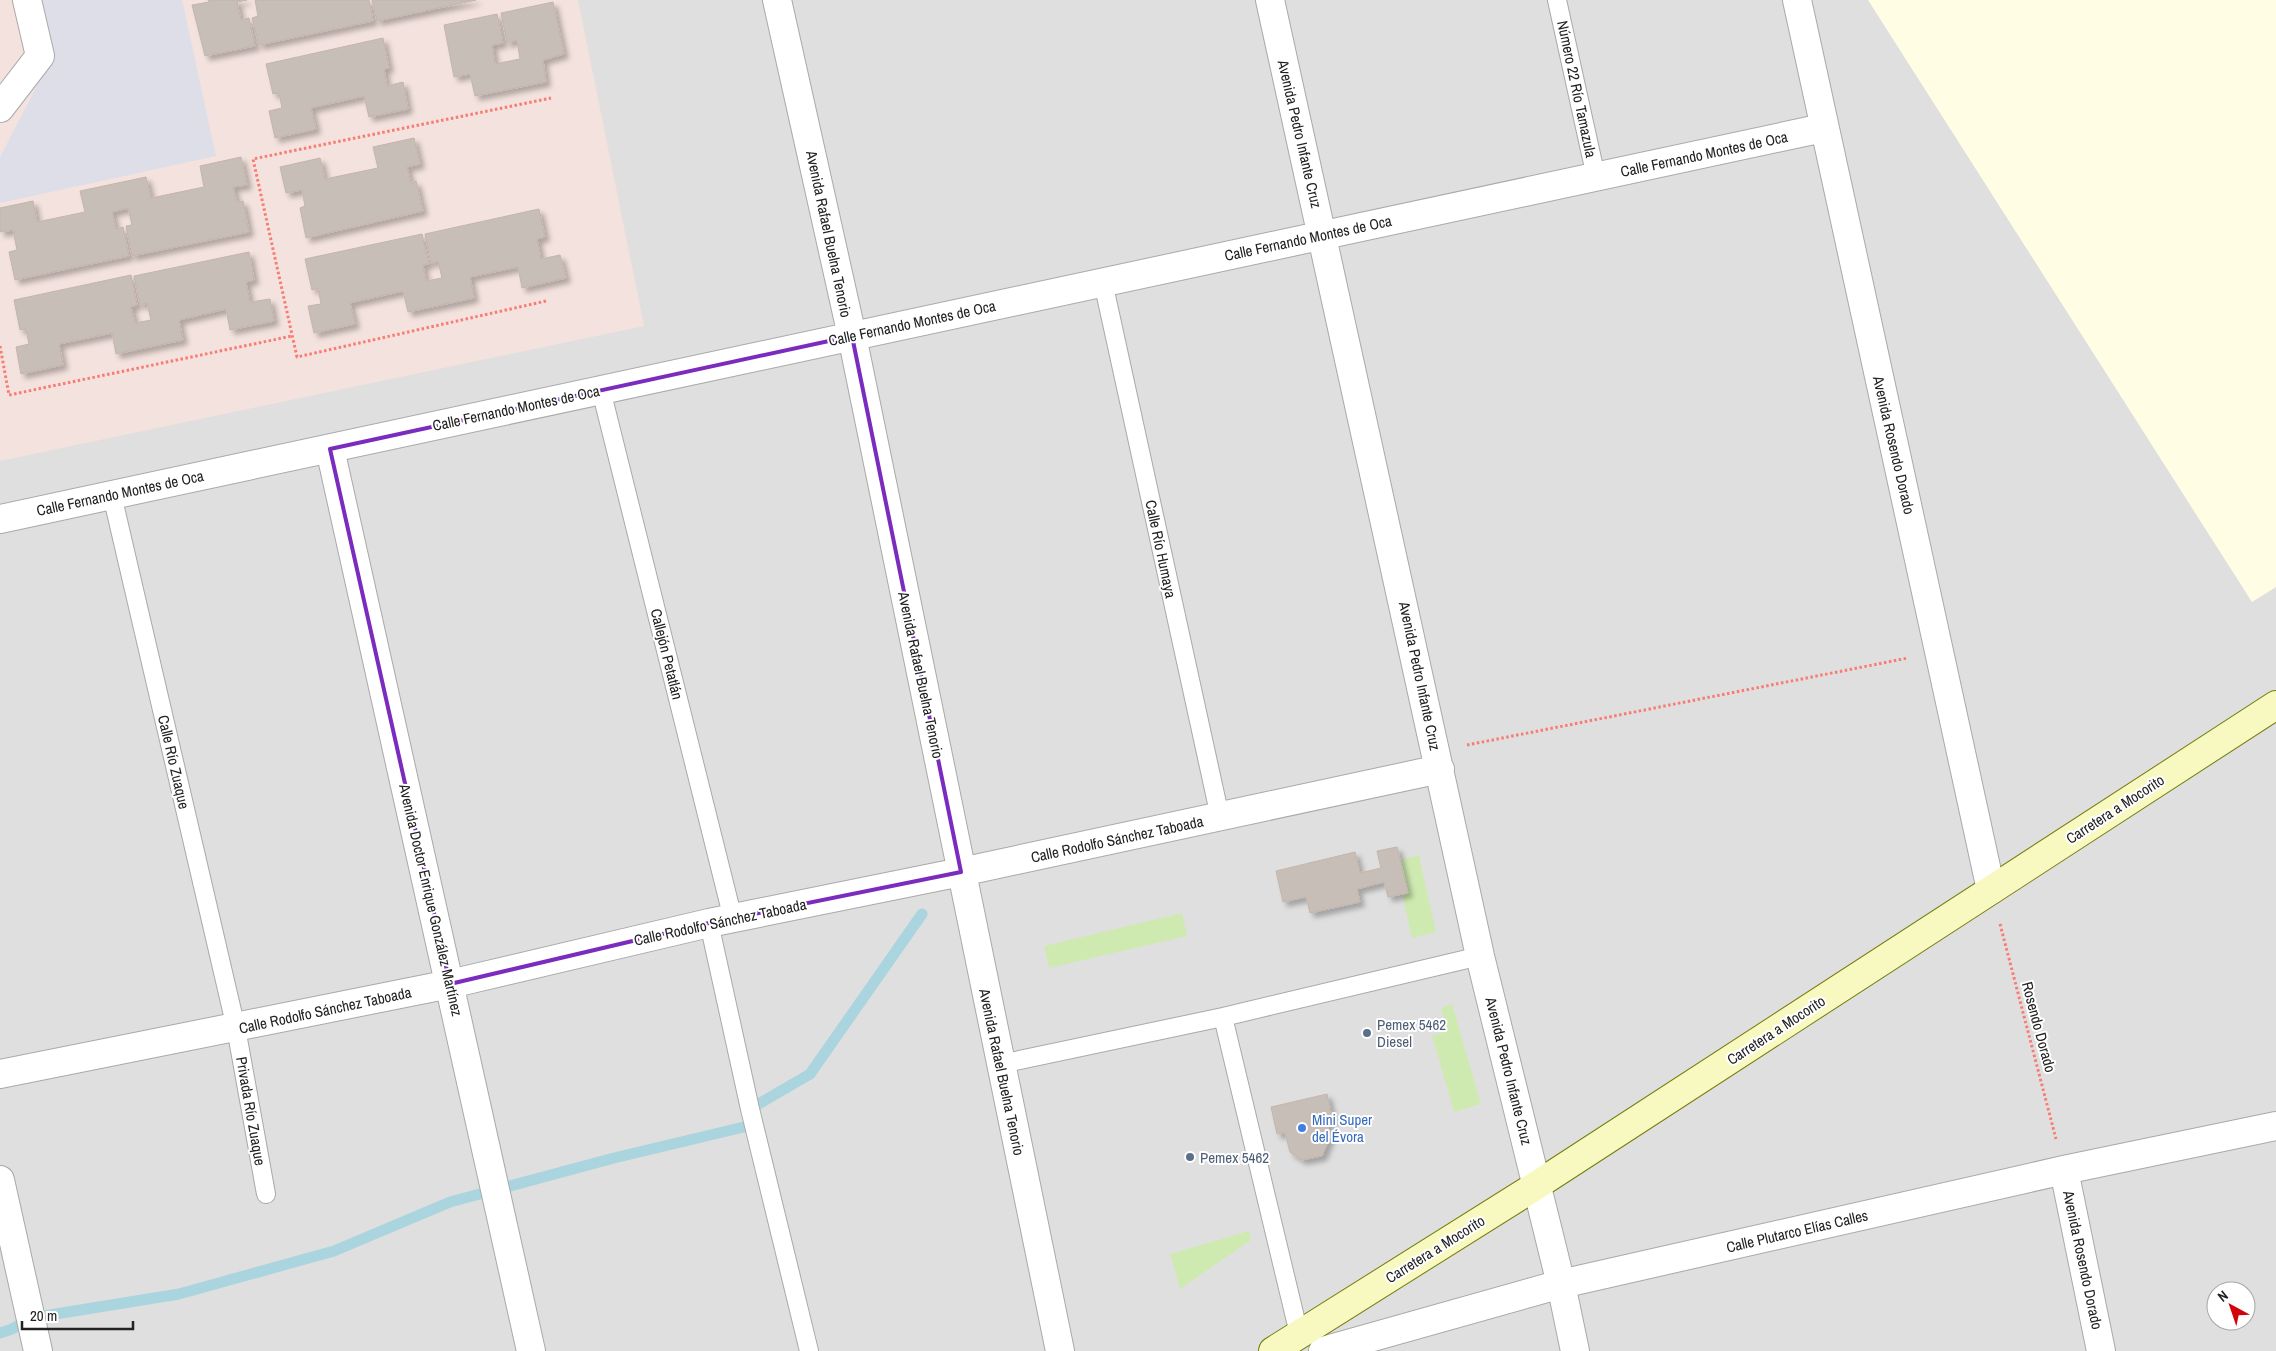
<svg xmlns="http://www.w3.org/2000/svg" width="2276" height="1351" font-family="'Archivo Narrow',sans-serif">
	<style>
		.residential { fill: #e0dfdf; fill-rule: evenodd }
		.education { fill: #fffee5 }
		.military { fill: #f3e2dd }
		.grass { fill: #cfeab1 }
		.plaza { fill: #dddee8 }
		.lines { fill: none; stroke-linecap: round; stroke-linejoin: round }
		.stream { stroke: #abd5de; stroke-width: 11 }
		.building { fill: #c7beb8; stroke: #c4b5ab; filter: url(#shadow) }
		.lane-casing { stroke: #a9a9a9; stroke-width: 20 }
		.street-casing { stroke: #a9a9a9; stroke-width: 30 }
		.secondary-casing { stroke: #737b07; stroke-width: 30 }
		.path { stroke: #f87c74; stroke-width: 3; stroke-dasharray: 2.5 2.5; stroke-linecap: butt }
		.lane { stroke: #fff; stroke-width: 18 }
		.street { stroke: #fff; stroke-width: 28 }
		.secondary { stroke: #f8f9c0; stroke-width: 28 }
		.marked { fill: none; stroke: #7b2cbf; stroke-width: 4; stroke-linejoin: round }
		.service-dot { fill: #5c6f8a; stroke: #fff; stroke-width: 2 }
		.shop-dot { fill: #3f7fe0; stroke: #fff; stroke-width: 2 }
		.labels { text-anchor: middle; dominant-baseline: central; stroke-width: 4; stroke-linejoin: round; paint-order: stroke }
		.street-label { font-size: 15px; fill: #222; stroke: #fff }
		.service-label { font-size: 15px; fill: #4e5e75; stroke: #fff; text-anchor: start }
		.shop-label { font-size: 15px; fill: #366cbe; stroke: #fff; text-anchor: start }
	</style>
	<defs>
		<filter id="shadow"><feDropShadow dx="4.5" dy="4.5" stdDeviation="2.5" flood-color="#0004"/></filter>
	</defs>
	<rect width="100%" height="100%" fill="#f2efe9"/>
	<path class="residential" d="M 0,0 L 2276,0 L 2276,1351 L 0,1351 ZM 2216,1291 L 2246,1291 L 2246,1321 L 2216,1321 Z"/>
	<path class="education" d="M 1868,0 L 2276,0 L 2276,587 L 2252,602 Z"/>
	<path class="military" d="M 0,0 L 578,0 L 644,326 L 0,461 Z"/>
	<path class="grass" d="M 1419,855 L 1436,932 L 1412,938 L 1402,894 L 1408,892 L 1401,860 Z
		M 1182,913 L 1187,936 L 1049,968 L 1044,946 Z
		M 1452,1004 L 1481,1104 L 1454,1112 L 1432,1036 L 1448,1031 L 1441,1008 Z
		M 1249,1231 L 1251,1240 L 1180,1289 L 1170,1254 Z"/>
	<path class="plaza" d="M 39,0 L 182,0 L 216,156 L 0,203 L 0,157 L 51,59 Z"/>
	<g class="lines">
		<path class="stream" d="M 0,1333 L 12,1329 L 31,1318 L 179,1294 L 334,1251 L 450,1202 L 614,1158 L 748,1126 L 750,1109 L 810,1074 L 922,914"/>
	</g>
	<path class="building" d="M 208,0 L 247,0 L 237,2 L 241,20 L 249,18 L 255,46 L 205,56 L 192,5 L 209,2 Z
		M 255,0 L 369,0 L 373,21 L 259,45 L 252,18 L 258,16 Z
		M 372,0 L 476,0 L 377,21 Z
		M 553,2 L 564,54 L 543,60 L 546,82 L 475,96 L 470,74 L 454,77 L 444,25 L 497,14 L 503,43 L 492,45 L 495,64 L 520,59 L 517,40 L 507,43 L 501,13 Z
		M 383,38 L 389,68 L 384,69 L 387,86 L 403,82 L 408,109 L 369,117 L 364,96 L 311,108 L 316,129 L 275,138 L 269,111 L 282,108 L 279,93 L 273,94 L 266,64 Z
		M 414,138 L 420,164 L 407,167 L 411,183 L 416,181 L 423,211 L 306,238 L 300,208 L 305,206 L 302,190 L 286,193 L 280,167 L 320,158 L 325,179 L 378,168 L 373,147 Z
		M 241,157 L 247,185 L 233,187 L 237,202 L 243,201 L 249,232 L 132,256 L 126,226 L 132,225 L 128,208 L 112,212 L 116,229 L 123,227 L 129,256 L 15,280 L 9,252 L 17,250 L 13,230 L 0,232 L 0,208 L 33,201 L 37,222 L 85,212 L 80,191 L 146,177 L 151,198 L 204,187 L 200,166 Z
		M 539,209 L 545,237 L 537,239 L 541,259 L 560,255 L 566,278 L 522,288 L 518,267 L 470,277 L 474,298 L 408,312 L 403,291 L 350,303 L 355,324 L 314,333 L 308,306 L 321,304 L 318,288 L 312,290 L 305,259 L 422,234 L 429,264 L 423,265 L 426,281 L 442,278 L 438,261 L 431,263 L 425,234 Z
		M 249,252 L 254,280 L 246,282 L 250,302 L 270,299 L 274,321 L 230,330 L 226,309 L 179,320 L 183,340 L 116,354 L 112,333 L 59,344 L 63,365 L 21,374 L 16,347 L 29,344 L 26,329 L 20,330 L 14,300 L 131,275 L 137,305 L 131,307 L 135,323 L 151,320 L 147,303 L 140,305 L 134,276 Z
		M 1397,847 L 1408,893 L 1388,897 L 1384,882 L 1357,889 L 1360,902 L 1310,913 L 1306,897 L 1283,902 L 1276,871 L 1355,852 L 1360,873 L 1381,868 L 1377,851 Z
		M 1327,1094 L 1333,1121 L 1327,1123 L 1330,1137 L 1322,1156 L 1302,1160 L 1290,1152 L 1285,1133 L 1277,1134 L 1271,1107 Z"/>
	<g class="lines">
		<g class="lane-casing">
			<path id="lane" d="M 1557,0 L 1596,177
				M 1103,282 L 1220,817
				M 601,390 L 733,919
				M 112,495 L 236,1028 L 266,1194
				M 709,923 L 750,1109 L 809,1351
				M 1223,1017 L 1299,1334
				M 1001,1064 L 1223,1017 L 1480,956"/>
		</g>
		<g class="street-casing">
			<path id="street" d="M 777,0 L 852,336 L 1060,1351
				M 1270,0 L 1480,956 L 1561,1284 L 1575,1351
				M 1797,0 L 1991,890
				M 0,108 L 40,56 L 27,0
				M 330,449 L 531,1351
				M 0,519 L 1823,128
				M 0,1074 L 450,984 L 709,923 L 961,872 L 1440,769
				M 2064,1170 L 2101,1351
				M 0,1180 L 38,1351
				M 1323,1351 L 1561,1284 L 2064,1170 L 2276,1126"/>
		</g>
		<g class="secondary-casing">
			<path id="secondary" d="M 1273,1351 L 1537,1185 L 2276,705"/>
		</g>
		<path class="path" d="M 546,301 L 297,357 L 253,159 L 551,98
			M 0,346 L 9,395 L 292,336
			M 1467,745 L 1908,658
			M 2000,924 L 2056,1139"/>
		<use href="#lane" class="lane"/>
		<use href="#street" class="street"/>
		<use href="#secondary" class="secondary"/>
	</g>
	<path class="marked" d="M 852,336 L 961,872 L 709,923 L 450,984 L 330,449 Z"/>
	<g class="service-dot">
		<circle cx="1367" cy="1033" r="5"/>
		<circle cx="1190" cy="1157" r="5"/>
	</g>
	<circle class="shop-dot" cx="1302" cy="1128" r="5"/>
	<g class="labels">
		<g class="street-label">
			<text transform="translate(1577 89) rotate(78)">Número 22 Río Tamazula</text>
			<text transform="translate(1300 134) rotate(77)">Avenida Pedro Infante Cruz</text>
			<text transform="translate(1704 154) rotate(-12)">Calle Fernando Montes de Oca</text>
			<text transform="translate(829 234) rotate(78)">Avenida Rafael Buelna Tenorio</text>
			<text transform="translate(1308 238) rotate(-12)">Calle Fernando Montes de Oca</text>
			<text transform="translate(912 323) rotate(-12)">Calle Fernando Montes de Oca</text>
			<text transform="translate(516 408) rotate(-12)">Calle Fernando Montes de Oca</text>
			<text transform="translate(1894 445) rotate(77)">Avenida Rosendo Dorado</text>
			<text transform="translate(120 493) rotate(-12)">Calle Fernando Montes de Oca</text>
			<text transform="translate(1161 549) rotate(78)">Calle Río Humaya</text>
			<text transform="translate(667 654) rotate(76)">Callejón Petatlán</text>
			<text transform="translate(921 675) rotate(78)">Avenida Rafael Buelna Tenorio</text>
			<text transform="translate(1420 676) rotate(78)">Avenida Pedro Infante Cruz</text>
			<text transform="translate(174 762) rotate(77)">Calle Río Zuaque</text>
			<text transform="translate(2115 809) rotate(-33)">Carretera a Mocorito</text>
			<text transform="translate(1117 839) rotate(-12)">Calle Rodolfo Sánchez Taboada</text>
			<text transform="translate(431 900) rotate(77)">Avenida Doctor Enrique González Martínez</text>
			<text transform="translate(720 922) rotate(-12)">Calle Rodolfo Sánchez Taboada</text>
			<text transform="translate(325 1010) rotate(-12)">Calle Rodolfo Sánchez Taboada</text>
			<text transform="translate(2039 1027) rotate(75)">Rosendo Dorado</text>
			<text transform="translate(1776 1030) rotate(-33)">Carretera a Mocorito</text>
			<text transform="translate(1509 1071) rotate(76)">Avenida Pedro Infante Cruz</text>
			<text transform="translate(1002 1072) rotate(78)">Avenida Rafael Buelna Tenorio</text>
			<text transform="translate(251 1111) rotate(80)">Privada Río Zuaque</text>
			<text transform="translate(1797 1231) rotate(-13)">Calle Plutarco Elías Calles</text>
			<text transform="translate(1435 1249) rotate(-32)">Carretera a Mocorito</text>
			<text transform="translate(2083 1260) rotate(78)">Avenida Rosendo Dorado</text>
		</g>
		<g class="service-label">
			<text x="1377" y="1024">Pemex 5462<tspan x="1377" dy="17">Diesel</tspan></text>
			<text x="1200" y="1157">Pemex 5462</text>
		</g>
		<g class="shop-label">
			<text x="1312" y="1119">Mini Super<tspan x="1312" dy="17">del Évora</tspan></text>
		</g>
	</g>
	<g transform="translate(2231 1306) rotate(320)"><circle r="24" fill="#ffffff" stroke="#a7a7a7"/>
	<path d="M0-4L9 19L0 12L-9 19Z" fill="#d1030b"/>
	<text y="-8" font-size="14" font-weight="bold" text-anchor="middle" fill="#222222">N</text>
	</g>
	<path d="M22 1321v8h111v-8" fill="none" stroke="#222222" stroke-width="2.5"/>
	<text x="30" y="1321" font-size="15" fill="#222222" stroke="#ffffff" stroke-width="4" paint-order="stroke">20 m</text>
</svg>
